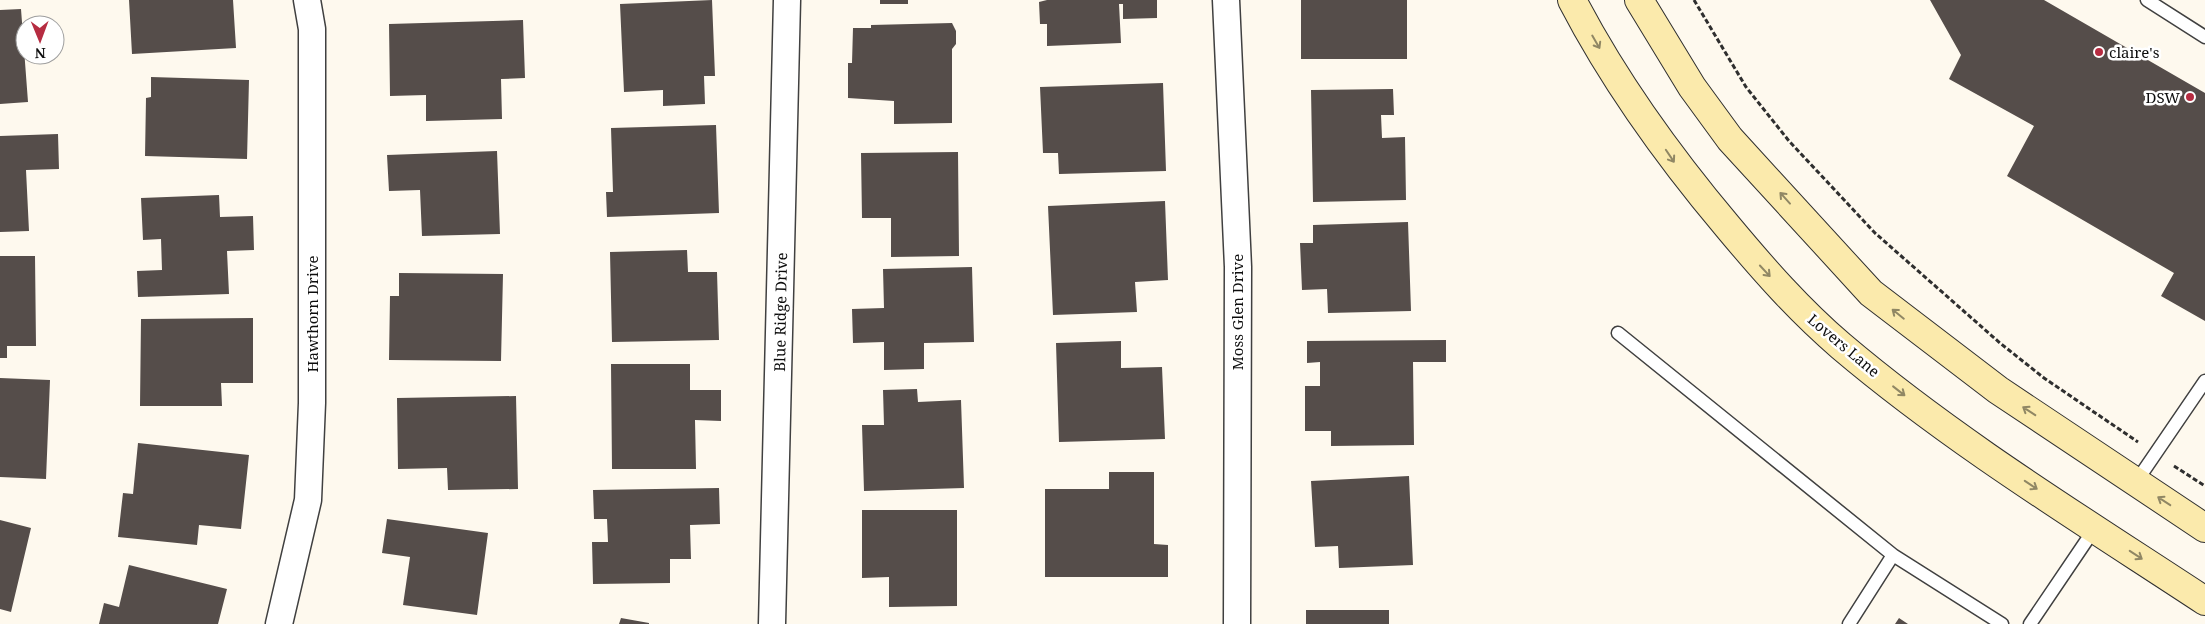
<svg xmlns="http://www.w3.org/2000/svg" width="2205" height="624" font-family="'Noto Serif',serif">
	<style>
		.building { fill: #554d4a }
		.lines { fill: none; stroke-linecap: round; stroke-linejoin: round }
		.lane-casing { stroke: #404040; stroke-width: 15 }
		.street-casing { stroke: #404040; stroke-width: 29 }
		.secondary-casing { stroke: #2f2f2f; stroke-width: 30 }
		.path { stroke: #2f2f2f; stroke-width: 3; stroke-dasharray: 5 2.5; stroke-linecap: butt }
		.lane { stroke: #fff; stroke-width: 12 }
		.street { stroke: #fff; stroke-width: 26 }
		.secondary { stroke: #fbeaac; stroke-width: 28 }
		.oneway { stroke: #908764 }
		.poi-dot { fill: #b62c41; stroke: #fff; stroke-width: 2 }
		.labels { text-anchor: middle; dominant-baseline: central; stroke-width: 5; stroke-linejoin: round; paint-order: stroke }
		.poi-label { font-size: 15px; fill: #0d0d0d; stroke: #fff; text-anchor: start }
		.street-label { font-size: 15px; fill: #0d0d0d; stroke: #fff }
	</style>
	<rect width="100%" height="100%" fill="#fef9ee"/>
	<path class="building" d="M 129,0 L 233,0 L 236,48 L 132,54 Z
		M 712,0 L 715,76 L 704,76 L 705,104 L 663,106 L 663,90 L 624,92 L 620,4 Z
		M 880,0 L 908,0 L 908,4 L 880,4 Z
		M 1047,0 L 1157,0 L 1157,18 L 1123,19 L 1123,4 L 1119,4 L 1121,43 L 1047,46 L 1047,24 L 1040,24 L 1039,2 Z
		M 1301,0 L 1407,0 L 1407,59 L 1301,59 Z
		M 1930,0 L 2044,0 L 2205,93 L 2205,321 L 2161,296 L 2174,273 L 2007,176 L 2034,126 L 1949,79 L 1961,55 Z
		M 21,9 L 28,102 L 0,104 L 0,10 Z
		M 523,20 L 525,78 L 501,79 L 502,119 L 426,121 L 426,95 L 390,96 L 389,24 Z
		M 952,23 L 956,31 L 956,44 L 952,49 L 952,123 L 894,124 L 894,101 L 848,98 L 848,63 L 852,63 L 853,28 L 871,28 L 871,25 Z
		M 151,77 L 249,80 L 247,159 L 145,156 L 146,98 L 151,97 Z
		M 1163,83 L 1166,171 L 1059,174 L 1058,153 L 1043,153 L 1040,87 Z
		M 1393,89 L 1394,115 L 1381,115 L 1382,138 L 1405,137 L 1406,200 L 1313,202 L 1311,90 Z
		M 716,125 L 719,213 L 607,217 L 606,192 L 613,192 L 611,128 Z
		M 58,134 L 59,169 L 26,170 L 29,231 L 0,232 L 0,136 Z
		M 497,151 L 500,234 L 422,236 L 420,190 L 389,191 L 387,155 Z
		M 958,152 L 959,256 L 891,257 L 891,218 L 862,218 L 861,153 Z
		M 219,195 L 220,217 L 253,216 L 254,250 L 227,251 L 229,294 L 138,297 L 137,271 L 162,270 L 161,239 L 143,240 L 141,198 Z
		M 1165,201 L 1168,280 L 1135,282 L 1137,312 L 1053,315 L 1048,206 Z
		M 1408,222 L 1411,311 L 1328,313 L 1327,289 L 1302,290 L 1300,243 L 1313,243 L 1313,225 Z
		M 687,250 L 688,272 L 717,272 L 719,340 L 612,342 L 610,252 Z
		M 0,256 L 35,256 L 36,346 L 7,346 L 7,358 L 0,358 Z
		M 972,267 L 974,342 L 924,343 L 924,369 L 884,370 L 884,342 L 853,343 L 852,309 L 884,308 L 883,269 Z
		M 399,273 L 503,274 L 501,361 L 389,360 L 390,296 L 399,296 Z
		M 253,318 L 253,383 L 221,383 L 222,406 L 140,406 L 141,319 Z
		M 1446,340 L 1446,362 L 1413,362 L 1414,445 L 1331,446 L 1331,431 L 1305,431 L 1305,386 L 1320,386 L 1320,362 L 1307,363 L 1307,341 Z
		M 1121,341 L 1121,368 L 1162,367 L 1165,439 L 1059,442 L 1056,343 Z
		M 611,364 L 690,364 L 690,390 L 721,390 L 721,421 L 695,420 L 696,469 L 612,469 Z
		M 0,378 L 50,380 L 46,479 L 0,477 Z
		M 917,389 L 918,402 L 961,400 L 964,488 L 864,491 L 862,425 L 884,425 L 883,390 Z
		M 516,396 L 518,489 L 448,490 L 447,468 L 398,469 L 397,398 Z
		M 138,443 L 249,455 L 241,529 L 199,525 L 197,545 L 118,537 L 123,493 L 133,494 Z
		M 1109,472 L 1154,472 L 1154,544 L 1168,545 L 1168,577 L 1045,577 L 1045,489 L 1109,489 Z
		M 1409,476 L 1413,565 L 1339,568 L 1338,546 L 1315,547 L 1311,481 Z
		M 719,488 L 720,524 L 690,525 L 691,559 L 670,559 L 670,583 L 593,584 L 592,542 L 608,542 L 607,519 L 594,519 L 593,490 Z
		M 862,510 L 957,510 L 957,606 L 889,607 L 889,577 L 862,578 Z
		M 387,519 L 488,533 L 477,615 L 403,605 L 410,557 L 382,553 Z
		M 0,520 L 31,528 L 11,612 L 0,609 Z
		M 129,565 L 227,589 L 218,624 L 99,624 L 104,603 L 119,607 Z
		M 1306,610 L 1389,610 L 1389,624 L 1306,624 Z
		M 621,618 L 649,623 L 649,624 L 619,624 Z
		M 1899,618 L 1908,624 L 1895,624 Z"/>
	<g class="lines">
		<g class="lane-casing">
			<path id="lane" d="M 2147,0 L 2205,37
				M 1618,333 L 1893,555
				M 2136,482 L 2205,381
				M 1849,624 L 1893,555 L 2002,624
				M 2030,624 L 2095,528"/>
		</g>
		<g class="street-casing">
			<path id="street" d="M 1226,0 L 1238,267 L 1237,624
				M 279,624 L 308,500 L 312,403 L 312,29 L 307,0
				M 772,624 L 787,0"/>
		</g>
		<g class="secondary-casing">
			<path id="secondary" d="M 1572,0 C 1614,81 1669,157 1728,227 C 1763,269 1799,310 1841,346 C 1953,441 2082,520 2205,601
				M 1639,0 L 1692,87 L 1730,139 L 1871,293 L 1998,390 L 2205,528"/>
		</g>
		<path class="path" d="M 1694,0 L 1746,87 L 1789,141 L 1875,233 L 2000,343 L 2044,378 L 2138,442
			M 2174,466 L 2205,486"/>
		<use href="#lane" class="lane"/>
		<use href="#street" class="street"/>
		<use href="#secondary" class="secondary"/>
	</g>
	<defs><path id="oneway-shaft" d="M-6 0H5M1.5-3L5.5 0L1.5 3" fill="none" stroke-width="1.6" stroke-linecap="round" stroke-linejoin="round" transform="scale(1.25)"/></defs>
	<g class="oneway">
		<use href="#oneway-shaft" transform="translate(1596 42) rotate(60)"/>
		<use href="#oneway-shaft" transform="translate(1670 156) rotate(56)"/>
		<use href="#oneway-shaft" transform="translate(1785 198) rotate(-132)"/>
		<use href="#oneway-shaft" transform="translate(1765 271) rotate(47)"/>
		<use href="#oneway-shaft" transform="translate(1898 314) rotate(-141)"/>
		<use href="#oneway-shaft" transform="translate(1899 391) rotate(38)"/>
		<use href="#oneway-shaft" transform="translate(2029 411) rotate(-147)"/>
		<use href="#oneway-shaft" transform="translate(2031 485) rotate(34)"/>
		<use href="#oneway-shaft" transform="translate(2164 501) rotate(-147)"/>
		<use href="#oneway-shaft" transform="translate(2136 555) rotate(33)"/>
	</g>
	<g class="poi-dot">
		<circle cx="2099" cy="52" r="5"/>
		<circle cx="2190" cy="97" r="5"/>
	</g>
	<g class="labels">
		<g class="poi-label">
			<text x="2109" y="52">claire's</text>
			<text x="2180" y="97" text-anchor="end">DSW</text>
		</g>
		<g class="street-label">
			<text transform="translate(780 312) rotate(-89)">Blue Ridge Drive</text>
			<text transform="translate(1237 312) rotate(-90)">Moss Glen Drive</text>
			<text transform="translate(312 314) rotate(-90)">Hawthorn Drive</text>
			<text transform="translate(1844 345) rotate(40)">Lovers Lane</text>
		</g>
	</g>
	<g transform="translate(40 40) rotate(179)"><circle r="24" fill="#ffffff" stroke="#9e9e9e"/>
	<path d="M0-4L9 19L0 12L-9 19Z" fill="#b62c41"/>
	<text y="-8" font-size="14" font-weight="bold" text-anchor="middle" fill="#0d0d0d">N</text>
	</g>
</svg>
